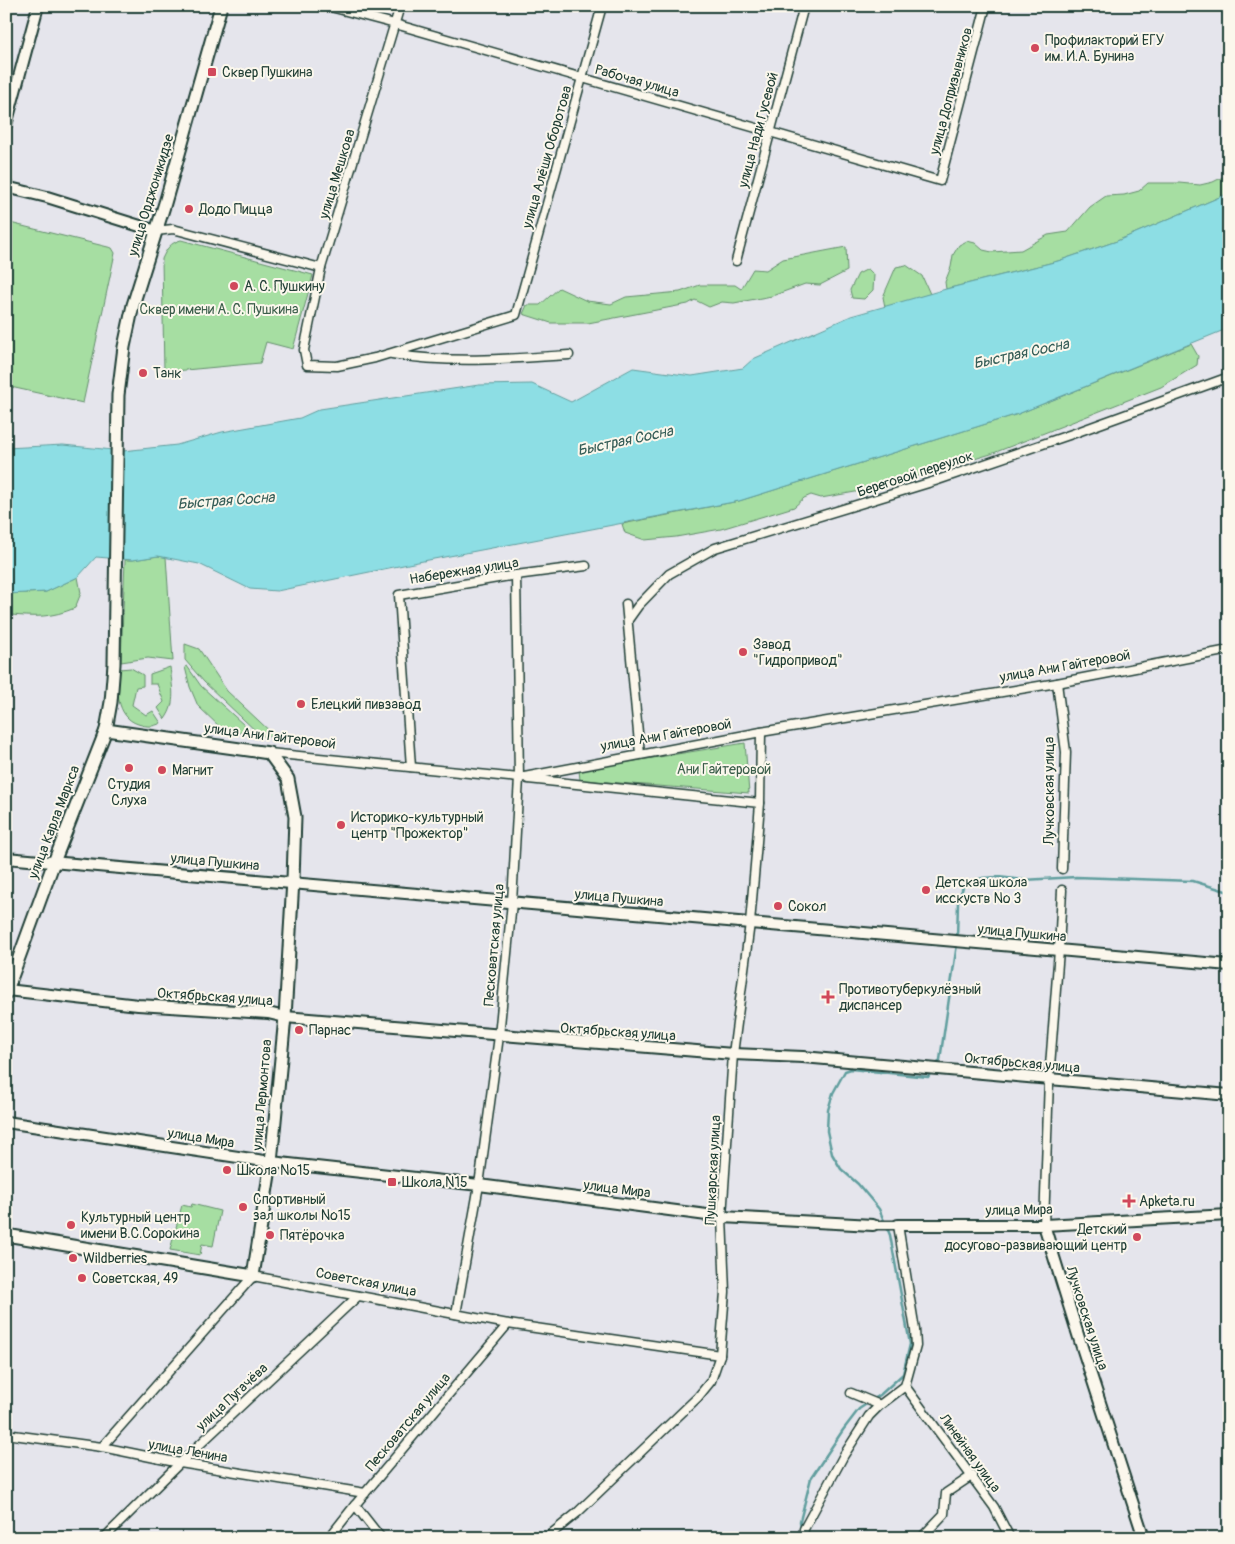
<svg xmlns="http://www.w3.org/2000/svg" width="1235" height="1544" viewBox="0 0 1235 1544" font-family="Pangolin,sans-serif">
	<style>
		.green { fill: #a6dea2; stroke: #628e6b }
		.water { fill: #8ddee4; stroke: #619e9e }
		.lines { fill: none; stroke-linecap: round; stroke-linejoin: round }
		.stream { stroke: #619e9e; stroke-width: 2.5 }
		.minor-casing { stroke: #1f3d34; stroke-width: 11 }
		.tertiary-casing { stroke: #1f3d34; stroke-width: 14 }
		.secondary-casing { stroke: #1f3d34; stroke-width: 15 }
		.minor { stroke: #fbf7ec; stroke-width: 8 }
		.tertiary { stroke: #fbf7ec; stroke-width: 10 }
		.secondary { stroke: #fbf7ec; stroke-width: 11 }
		.poi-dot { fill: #d1495b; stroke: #fbf7ec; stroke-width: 2 }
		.labels { text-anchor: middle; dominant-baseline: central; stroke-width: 4; stroke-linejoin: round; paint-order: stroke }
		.poi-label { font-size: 14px; fill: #1f3d34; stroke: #fbf7ec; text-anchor: start }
		.street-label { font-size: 14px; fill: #1f3d34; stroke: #fbf7ec }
		.park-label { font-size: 14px; fill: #3a5d4a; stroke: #fbf7ec }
		.water-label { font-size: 15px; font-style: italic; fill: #355d57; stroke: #fbf7ec }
	</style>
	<rect width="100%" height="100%" fill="#e5e5ec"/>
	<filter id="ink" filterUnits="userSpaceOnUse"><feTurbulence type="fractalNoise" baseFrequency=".02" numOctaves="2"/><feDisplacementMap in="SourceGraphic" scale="10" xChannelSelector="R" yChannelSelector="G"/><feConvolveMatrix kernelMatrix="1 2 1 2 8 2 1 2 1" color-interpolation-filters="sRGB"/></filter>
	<g filter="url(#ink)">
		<g class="green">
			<polygon points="1229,174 1229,193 1117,241 1058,261 946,289 945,282 951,267 953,255 959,245 967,241 975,243 983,250 992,252 1021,250 1048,235 1068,232 1090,207 1106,196 1124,195 1139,191 1148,183 1179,183 1200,185 1213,182"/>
			<polygon points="6,222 112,248 115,253 83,403 6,386"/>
			<path d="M181 240 313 275 293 349 266 342 260 363 164 372 162 259C167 248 170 243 181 240Z"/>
			<polygon points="846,247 847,271 820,285 805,284 772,296 734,303 722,302 709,307 695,300 688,304 588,323 551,323 523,314 527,305 540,305 559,288 587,301 611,304 626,297 680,292 700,285 735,285 741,289 753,269 766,270 783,259"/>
			<polygon points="906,265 922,276 930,294 885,307 883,297 896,267"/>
			<polygon points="868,269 874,275 873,290 864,299 852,298 850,290 858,274"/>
			<polygon points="1191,344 1198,356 1197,365 1161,387 991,454 878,488 821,498 811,495 804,498 794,507 721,529 676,537 645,540 625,533 622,524 739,501 1018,414"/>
			<polygon points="158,556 166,557 173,661 148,658 121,662 125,560 133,560"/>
			<path d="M78 577 81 593 75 608C51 618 36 617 11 615L6 594 46 592Z"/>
			<polygon points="185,644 199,649 227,691 275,736 261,736 204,682 185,660"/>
			<polygon points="187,666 201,686 255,735 223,730 198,706 190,687 185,667"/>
			<path d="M170 667C172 686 177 703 165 719L158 708 164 702 157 684H150V674Z"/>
			<path d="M131 668 143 675V686L136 687 132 705 146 715 153 711 161 723C153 727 147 727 138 724 116 717 116 688 119 669Z"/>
			<polygon points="745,743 749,793 580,780 579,770"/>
			<polygon points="192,1204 220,1211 213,1246 202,1244 200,1255 170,1250 182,1205 191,1207"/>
		</g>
		<polygon class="water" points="1229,193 1229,328 1018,414 739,501 418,562 277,591 250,589 199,564 158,556 133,560 96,557 78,577 46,592 6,594 6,448 63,445 123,451 177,445 222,432 300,418 320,409 479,385 532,384 571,402 633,368 692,376 743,368 753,359 851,316 946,289 1058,261 1117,241"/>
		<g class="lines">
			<g class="stream">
				<polyline points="957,938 958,902 963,887 972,881 983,878 998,877 1024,880 1076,877 1193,881 1229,892"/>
				<polyline points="936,1066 940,1060 957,944"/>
				<polyline points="801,1529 800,1521 811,1478 843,1430 859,1409 880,1395 903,1374 910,1344 890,1235 879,1209 858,1184 841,1169 832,1154 827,1131 828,1110 833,1093 845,1071 851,1069 928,1077 931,1072"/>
			</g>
			<g class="minor-casing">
				<g id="minor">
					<polyline points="327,6 395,24 940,181 986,6"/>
					<polyline points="400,6 321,268 304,350 307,365 337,366 375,358 516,315 602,6"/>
					<polyline points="156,231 173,229 321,268"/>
					<polyline points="736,261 804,6"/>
					<path d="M392 354C450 364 511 359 569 355"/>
					<polyline points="626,604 640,754"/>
					<polyline points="628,620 638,606 669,574 715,548 935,481 1072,434 1229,377"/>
					<polyline points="1057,683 1066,752 1062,869"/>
					<polyline points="269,753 519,778 761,732 1057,683 1229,650"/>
					<polyline points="411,767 399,595 516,575 586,566"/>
					<polyline points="528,779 760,803"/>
					<polyline points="1044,1225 1049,1079 1059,950 1062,890"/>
					<polyline points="456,1314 479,1185 499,1036 512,902 519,778 516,575"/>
					<polyline points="905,1386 994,1507 1010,1538"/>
					<polyline points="851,1393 880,1405"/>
					<polyline points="6,1434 102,1447 180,1463 365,1493"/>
					<polyline points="102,1447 253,1276 508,1324 720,1355"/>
					<polyline points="355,1505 381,1538"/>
					<polyline points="104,1538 180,1463 358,1296"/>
					<polyline points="329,1538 355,1505 508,1324"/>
					<polyline points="546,1538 577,1513 698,1397 711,1381 720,1355 725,1292 722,1217 733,1054 750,923 757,842 760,803 761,732"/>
					<polyline points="803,1538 804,1529 844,1455 869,1416 880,1405 905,1386 916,1346 915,1330 898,1225 873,1225"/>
					<polyline points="921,1538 944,1514 946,1493 973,1475"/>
				</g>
			</g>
			<g class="tertiary-casing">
				<g id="tertiary">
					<polyline points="6,125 38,6"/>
					<polyline points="6,187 47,197 156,231"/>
					<polyline points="6,858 1229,965"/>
					<polyline points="7,990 138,1005 268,1013 285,1017 733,1054 803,1057 1229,1095"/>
					<polyline points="6,1122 271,1162 479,1185 722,1217 873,1225"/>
					<polyline points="898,1225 1044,1225 1229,1215"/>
					<polyline points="1044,1225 1079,1338 1144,1538"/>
				</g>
			</g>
			<g class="secondary-casing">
				<g id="secondary">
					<polyline points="6,993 54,862 106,730 111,702 114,664 118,395 124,347 133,305 165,203 221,6"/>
					<polyline points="6,1235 253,1276 271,1162 285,1017 293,880 295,817 288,779 269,753 106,730"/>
				</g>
			</g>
			<use href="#minor" class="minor"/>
			<use href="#tertiary" class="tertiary"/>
			<use href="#secondary" class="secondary"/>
		</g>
	</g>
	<g class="poi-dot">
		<circle cx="1035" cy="48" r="5"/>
		<rect x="207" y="67" width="10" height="10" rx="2.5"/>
		<circle cx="189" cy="209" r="5"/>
		<circle cx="234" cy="286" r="5"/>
		<circle cx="143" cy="373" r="5"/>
		<circle cx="743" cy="652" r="5"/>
		<circle cx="301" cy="704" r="5"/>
		<circle cx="129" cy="768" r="5"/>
		<circle cx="162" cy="770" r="5"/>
		<circle cx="341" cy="825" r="5"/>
		<circle cx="926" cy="890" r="5"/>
		<circle cx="778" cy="906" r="5"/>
		<path d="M825.5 989.5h5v5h5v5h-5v5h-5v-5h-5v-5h5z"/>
		<circle cx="299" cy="1030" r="5"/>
		<circle cx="227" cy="1170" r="5"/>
		<rect x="387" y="1177" width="10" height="10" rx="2.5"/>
		<path d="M1126.5 1193.5h5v5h5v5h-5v5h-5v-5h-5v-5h5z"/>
		<circle cx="243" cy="1207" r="5"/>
		<circle cx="71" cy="1225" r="5"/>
		<circle cx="270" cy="1235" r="5"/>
		<circle cx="1137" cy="1237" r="5"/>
		<circle cx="73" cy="1258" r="5"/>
		<circle cx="82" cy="1278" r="5"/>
	</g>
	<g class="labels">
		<g class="poi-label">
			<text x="1045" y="40">Профилакторий ЕГУ<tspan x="1045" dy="16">им. И.А. Бунина</tspan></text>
			<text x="222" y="72">Сквер Пушкина</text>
			<text x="199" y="209">Додо Пицца</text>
			<text x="244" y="286">А. С. Пушкину</text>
			<text x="153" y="373">Танк</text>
			<text x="753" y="644">Завод<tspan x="753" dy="16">"Гидропривод"</tspan></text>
			<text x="311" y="704">Елецкий пивзавод</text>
			<text x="172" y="770">Магнит</text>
			<text x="129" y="784" text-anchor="middle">Студия<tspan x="129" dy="16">Слуха</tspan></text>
			<text x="351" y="817">Историко-культурный<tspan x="351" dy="16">центр "Прожектор"</tspan></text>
			<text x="936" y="882">Детская школа<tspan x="936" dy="16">исскуств № 3</tspan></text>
			<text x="788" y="906">Сокол</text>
			<text x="839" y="989">Противотуберкулёзный<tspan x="839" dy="16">диспансер</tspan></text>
			<text x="309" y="1030">Парнас</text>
			<text x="237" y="1170">Школа №15</text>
			<text x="402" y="1182">Школа N15</text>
			<text x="253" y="1199">Спортивный<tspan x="253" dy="16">зал школы №15</tspan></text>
			<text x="1139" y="1201">Apketa.ru</text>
			<text x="81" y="1217">Культурный центр<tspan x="81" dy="16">имени В.С.Сорокина</tspan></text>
			<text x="1127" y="1229" text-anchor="end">Детский<tspan x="1127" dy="16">досугово-развивающий центр</tspan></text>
			<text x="280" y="1235">Пятёрочка</text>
			<text x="83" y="1258">Wildberries</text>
			<text x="92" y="1278">Советская, 49</text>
		</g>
		<g class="street-label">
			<text transform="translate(637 81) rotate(16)">Рабочая улица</text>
			<text transform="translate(951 91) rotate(-75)">улица Допризывников</text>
			<text transform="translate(758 130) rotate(-75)">улица Нади Гусевой</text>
			<text transform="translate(547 157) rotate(-74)">улица Алёши Оборотова</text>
			<text transform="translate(337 174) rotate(-73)">улица Мешкова</text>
			<text transform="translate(151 195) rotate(-73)">улица Орджоникидзе</text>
			<text transform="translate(915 474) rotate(-18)">Береговой переулок</text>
			<text transform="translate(464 571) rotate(-9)">Набережная улица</text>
			<text transform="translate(1065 666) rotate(-10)">улица Ани Гайтеровой</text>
			<text transform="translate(666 735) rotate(-10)">улица Ани Гайтеровой</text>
			<text transform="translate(270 736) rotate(7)">улица Ани Гайтеровой</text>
			<text transform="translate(1049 791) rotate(-90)">Лучковская улица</text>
			<text transform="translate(54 822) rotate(-69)">улица Карла Маркса</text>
			<text transform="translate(215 862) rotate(5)">улица Пушкина</text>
			<text transform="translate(619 898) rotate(5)">улица Пушкина</text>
			<text transform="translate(1022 933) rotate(5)">улица Пушкина</text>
			<text transform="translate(494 945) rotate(-85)">Песковатская улица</text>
			<text transform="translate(215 997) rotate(4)">Октябрьская улица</text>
			<text transform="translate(618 1032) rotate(4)">Октябрьская улица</text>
			<text transform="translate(1022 1063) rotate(5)">Октябрьская улица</text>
			<text transform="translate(262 1095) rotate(-85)">улица Лермонтова</text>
			<text transform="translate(201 1138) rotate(9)">улица Мира</text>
			<text transform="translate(713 1170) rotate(-87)">Пушкарская улица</text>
			<text transform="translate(617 1189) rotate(7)">улица Мира</text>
			<text transform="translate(1019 1210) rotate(-1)">улица Мира</text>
			<text transform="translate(366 1282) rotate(11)">Советская улица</text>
			<text transform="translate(1087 1318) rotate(72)">Лучковская улица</text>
			<text transform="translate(232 1397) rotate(-43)">улица Пугачёва</text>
			<text transform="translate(408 1422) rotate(-50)">Песковатская улица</text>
			<text transform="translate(188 1451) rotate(10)">улица Ленина</text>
			<text transform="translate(970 1453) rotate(54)">Линейная улица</text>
		</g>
		<g class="park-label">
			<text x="219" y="309">Сквер имени А. С. Пушкина</text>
			<text x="724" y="769">Ани Гайтеровой</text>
		</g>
		<g class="water-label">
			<text transform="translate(1021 354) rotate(-12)">Быстрая Сосна</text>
			<text transform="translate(625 441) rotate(-12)">Быстрая Сосна</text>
			<text transform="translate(226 501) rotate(-4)">Быстрая Сосна</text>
		</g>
	</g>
	<rect width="1235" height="1544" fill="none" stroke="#fbf7ec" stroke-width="25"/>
	<rect x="12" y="12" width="1210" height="1519" fill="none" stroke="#1f3d34" stroke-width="2" filter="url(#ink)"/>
</svg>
